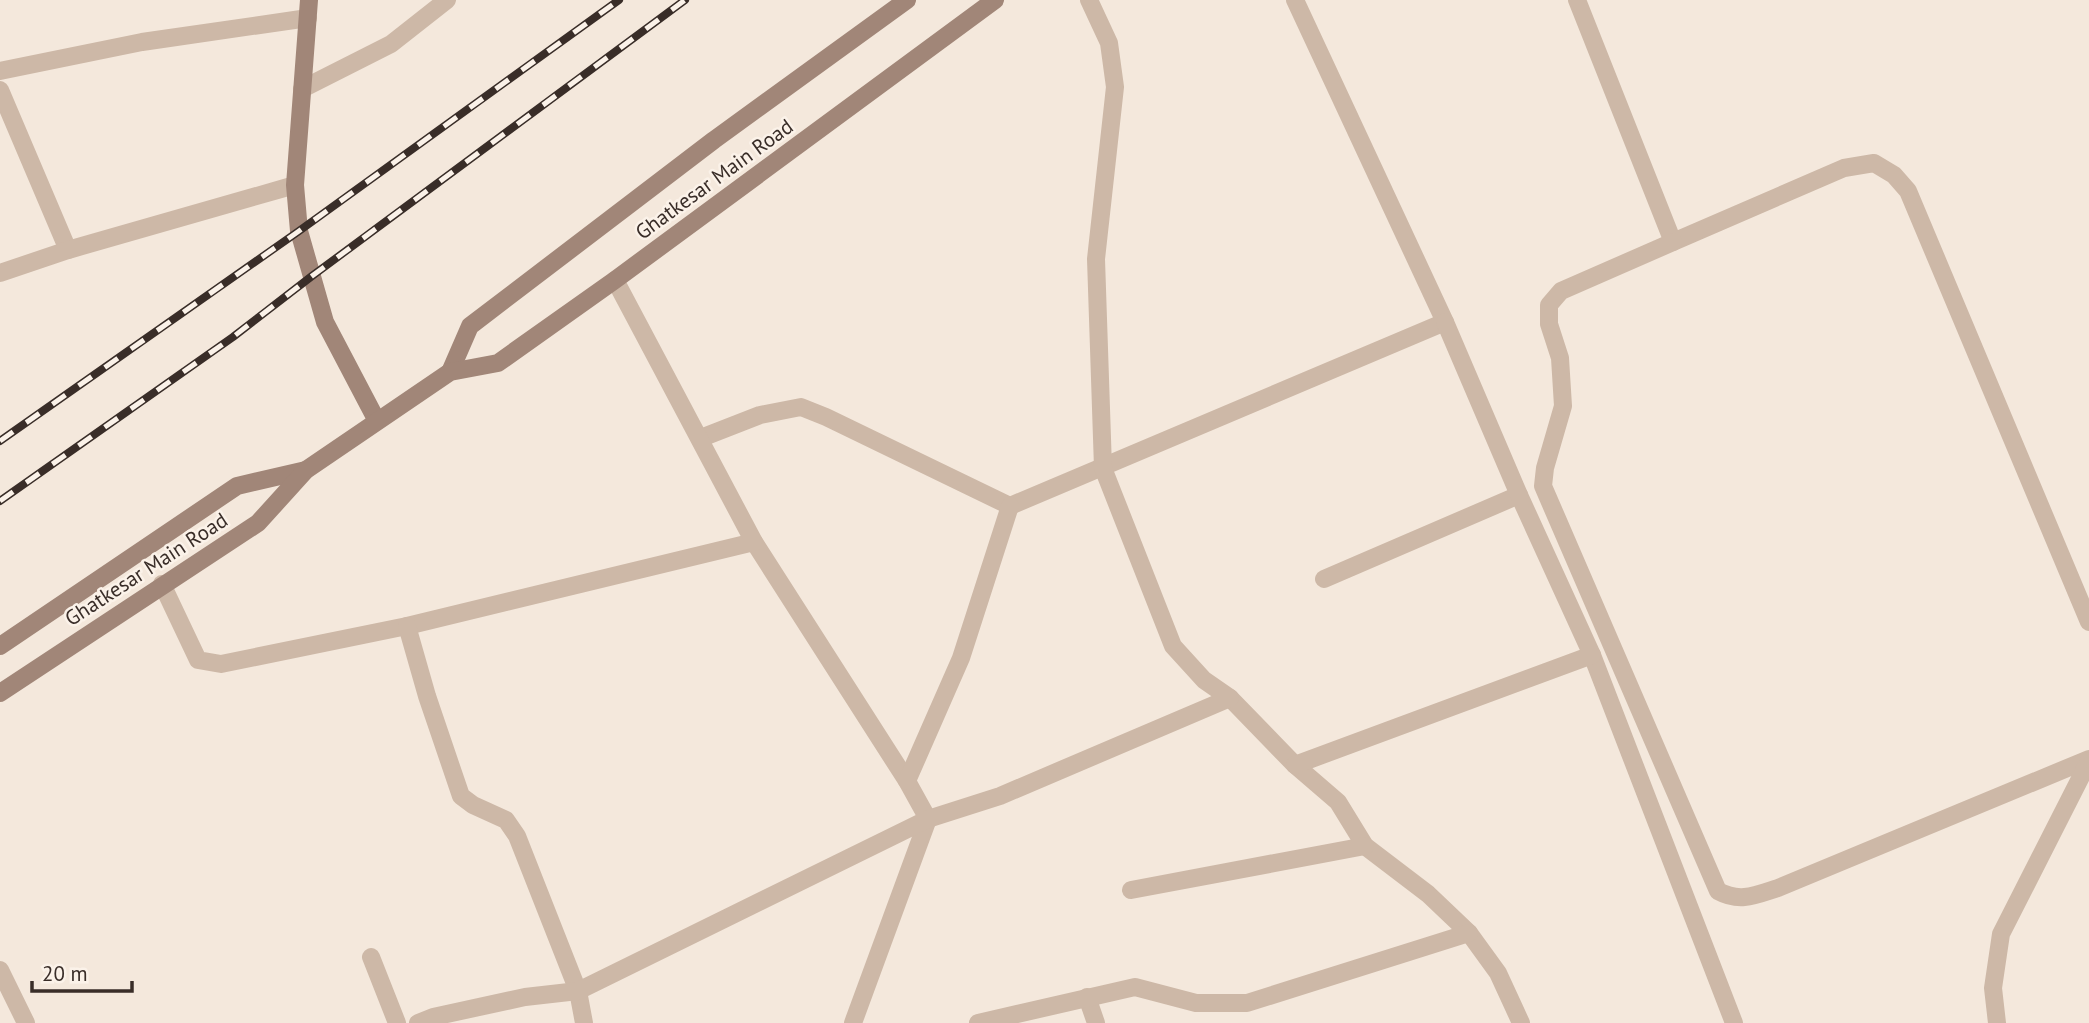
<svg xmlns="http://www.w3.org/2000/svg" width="2089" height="1023" viewBox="0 0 2089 1023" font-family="'PT Sans',sans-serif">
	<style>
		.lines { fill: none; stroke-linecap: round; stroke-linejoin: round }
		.lane { stroke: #cdb8a7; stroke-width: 18 }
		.street { stroke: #cdb8a7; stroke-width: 18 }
		.secondary { stroke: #a18678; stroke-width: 18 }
		.rail-casing { stroke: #392d28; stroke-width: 8 }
		.rail { stroke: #fbf2e9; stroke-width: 5; stroke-dasharray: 16; stroke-linecap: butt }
		.labels { text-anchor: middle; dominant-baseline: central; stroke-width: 5; stroke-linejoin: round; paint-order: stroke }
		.street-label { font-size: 21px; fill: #392d28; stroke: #fbf2e9 }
	</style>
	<rect width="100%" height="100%" fill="#f4e8dc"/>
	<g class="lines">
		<g class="lane">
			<polyline points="1577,0 1673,242 1844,168 1874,163 1894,175 1908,191 2089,622"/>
			<polyline points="302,89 391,44 447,0"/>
			<path d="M1673 242 1561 291 1549 305V324L1560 358 1563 406 1545 468 1543 486 1718 891C1740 903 1756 895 1778 888L2089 759"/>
			<polyline points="1997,1023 1993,988 2001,934 2089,761"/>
		</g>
		<g class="street">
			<polyline points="0,71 142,42 308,18"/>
			<polyline points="0,90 68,250"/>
			<polyline points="0,273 68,250 295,185"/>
			<polyline points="701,438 760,415 801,407 826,417 1010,506 1445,322 1295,0"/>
			<polyline points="754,542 907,781 928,819 853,1023"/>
			<polyline points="1324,579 1519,495"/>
			<polyline points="162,584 198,660 221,664 407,626 754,542 615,280"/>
			<polyline points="407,626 427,696 461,796 473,805 506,820 517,836 578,991 584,1023"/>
			<polyline points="1592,655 1734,1023"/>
			<polyline points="1230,698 1295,765 1338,802 1365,846 1428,894 1469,933 1498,973 1521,1023"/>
			<polyline points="1295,765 1592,655 1519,495 1445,322"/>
			<polyline points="907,781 961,658 1010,506"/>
			<polyline points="1131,890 1365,846"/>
			<polyline points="371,957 397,1023"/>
			<polyline points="0,970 26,1023"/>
			<polyline points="1087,997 1096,1023"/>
			<polyline points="418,1023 433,1017 525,997 578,991 928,819 1000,796 1230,698 1204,680 1173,646 1103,468 1096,259 1115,87 1109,43 1089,0"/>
			<polyline points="978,1023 1135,987 1196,1003 1247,1003 1469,933"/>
		</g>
		<g class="secondary">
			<polyline points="309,0 295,185 299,231 325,322 377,421"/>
			<polyline points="450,372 470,326 714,140 907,0"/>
			<polyline points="0,646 237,486 306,470"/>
			<polyline points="0,693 258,523 306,470 450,372 498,363 615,280 995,0"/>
		</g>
		<g class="rail-casing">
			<g id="rail">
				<polyline points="0,441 299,231 619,0"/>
				<polyline points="0,501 233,337 312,276 685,0"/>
			</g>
		</g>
		<use href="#rail" class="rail"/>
	</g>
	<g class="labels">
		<g class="street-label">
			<text transform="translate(714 179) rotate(-36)">Ghatkesar Main Road</text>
			<text transform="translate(146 569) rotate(-33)">Ghatkesar Main Road</text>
		</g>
	</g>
	<path d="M32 981v10h100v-10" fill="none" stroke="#392d28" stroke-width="3.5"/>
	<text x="42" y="981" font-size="21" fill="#392d28" stroke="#fbf2e9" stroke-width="5" paint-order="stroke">20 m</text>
</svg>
